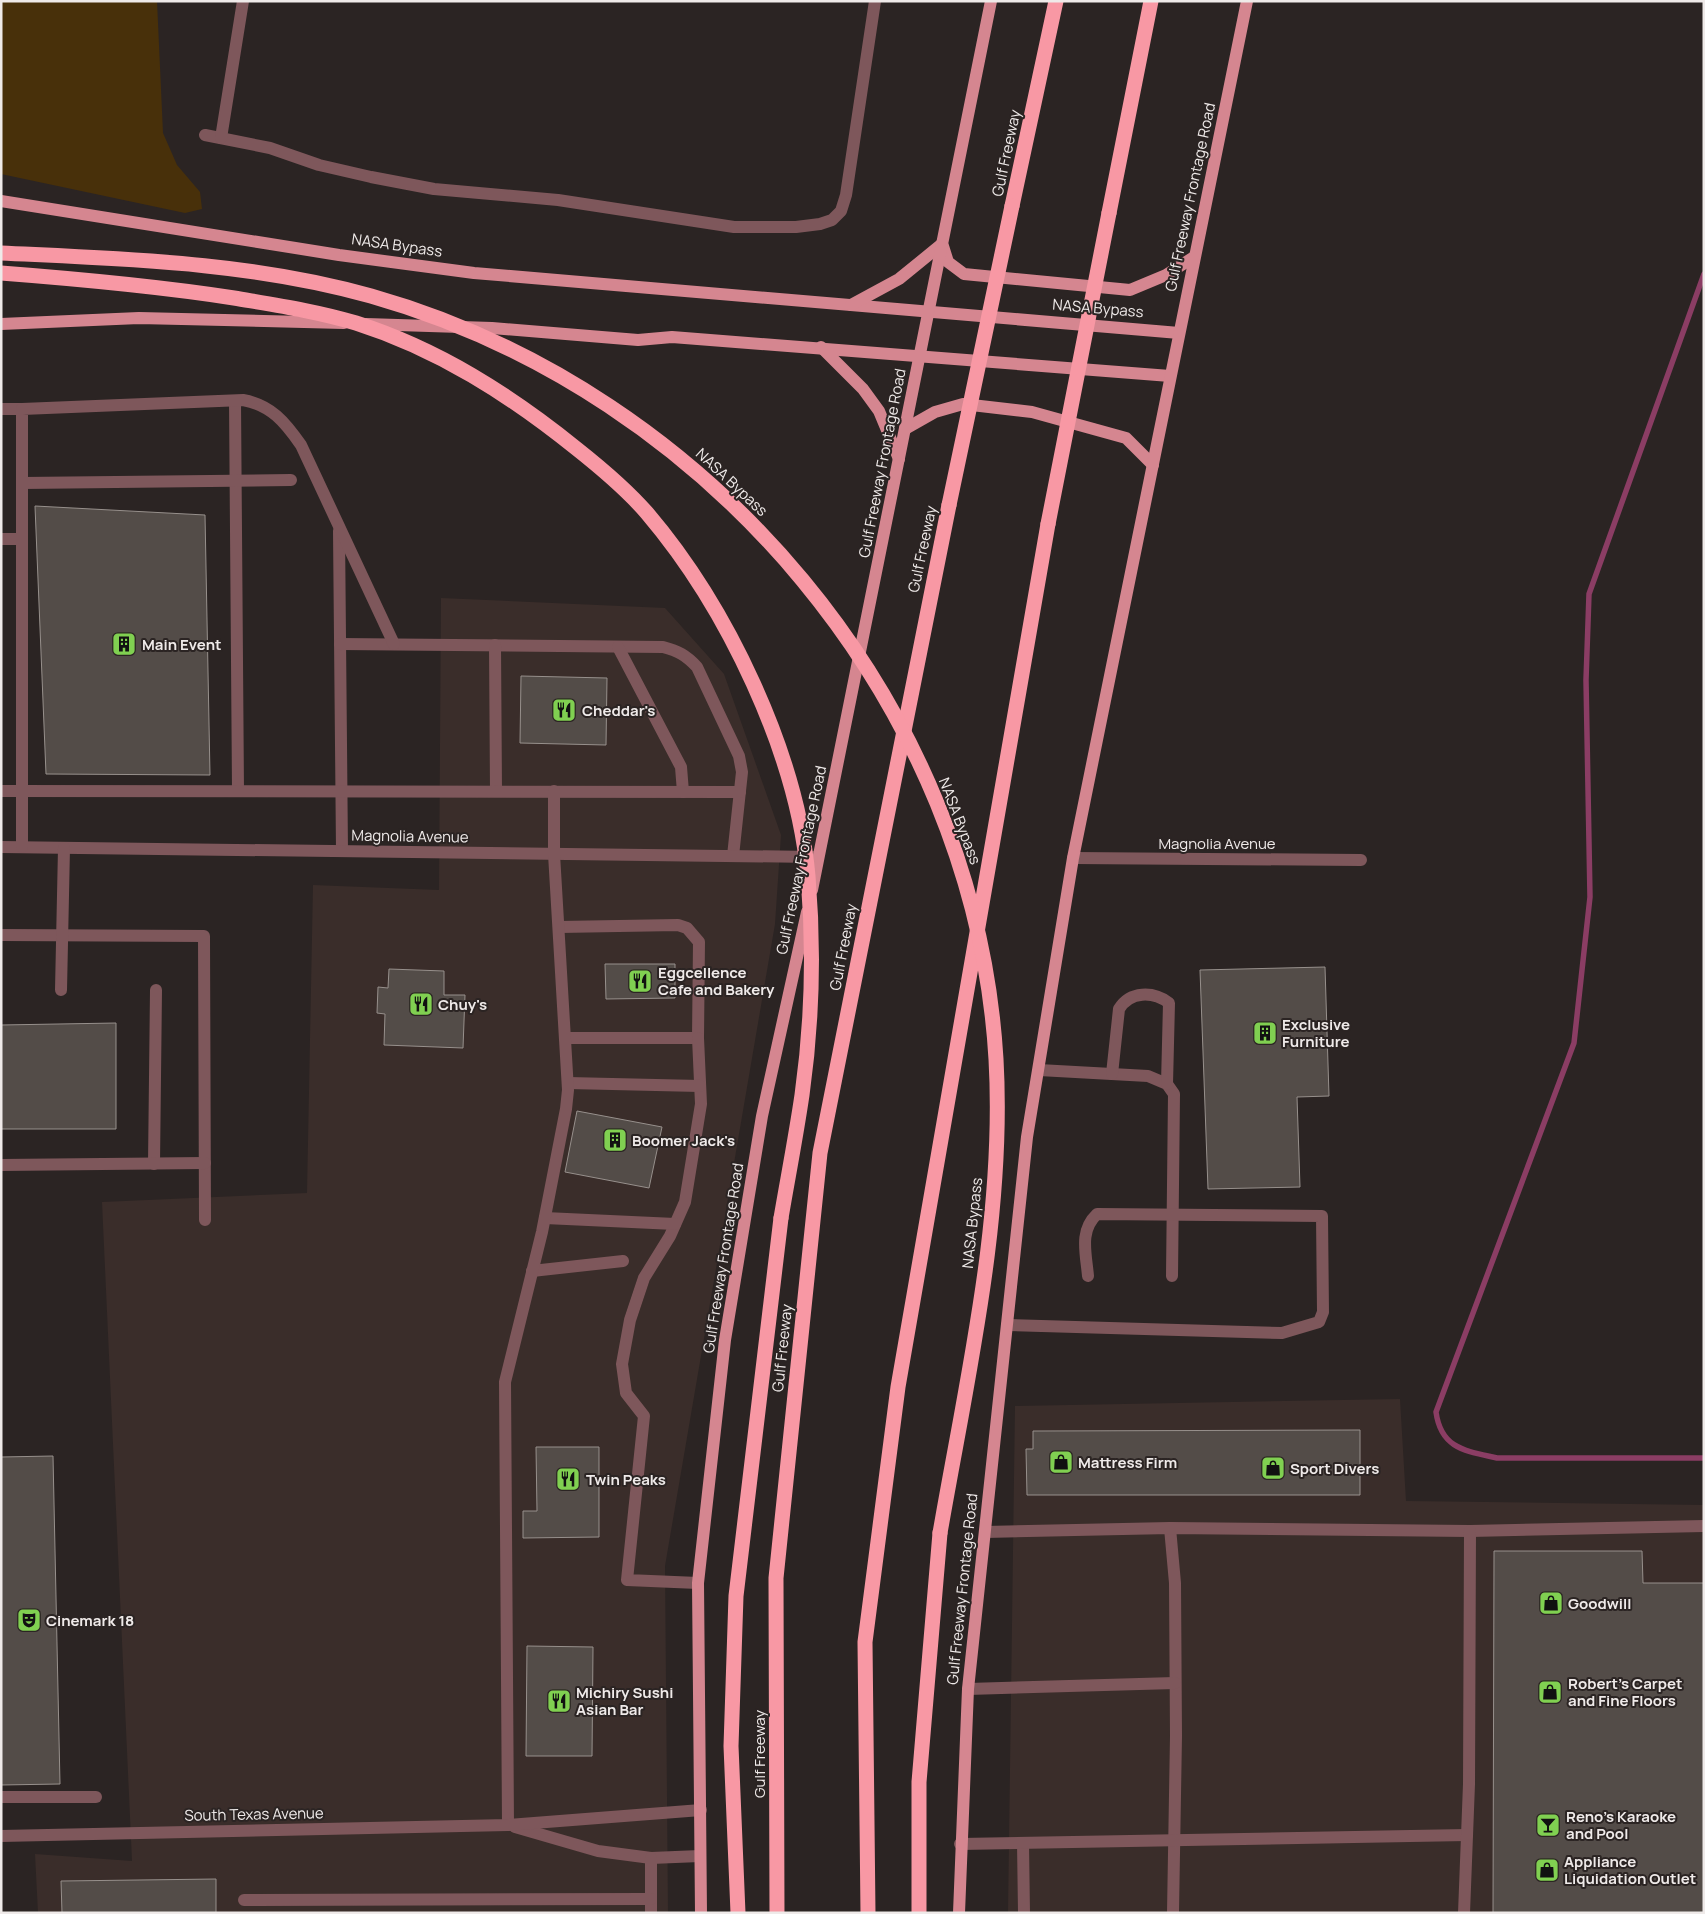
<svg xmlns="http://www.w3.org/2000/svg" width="1705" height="1914" viewBox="0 0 1705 1914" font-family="Manrope,sans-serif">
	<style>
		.built { fill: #3a2d2a }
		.green { fill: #48300a }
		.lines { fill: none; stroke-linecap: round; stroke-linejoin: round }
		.stream { stroke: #8b3d64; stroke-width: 5.5 }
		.building { fill: #534c48; stroke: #97908c }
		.minor { stroke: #7e575b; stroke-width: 12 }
		.major { stroke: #d58690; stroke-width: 12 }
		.highway { stroke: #f898a4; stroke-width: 15 }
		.highway-bridge { stroke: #f898a4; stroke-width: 15 }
		.labels { text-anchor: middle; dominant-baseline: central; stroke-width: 4; stroke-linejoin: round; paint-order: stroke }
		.street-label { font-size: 15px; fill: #efeae9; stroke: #2b2423 }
		.poi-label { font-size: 15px; font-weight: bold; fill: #efeae9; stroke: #2b2423; text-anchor: start }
	</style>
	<rect width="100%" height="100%" fill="#2b2423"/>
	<g class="built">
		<polygon points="441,598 665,608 724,674 781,835 775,924 665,1566 668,1913 38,1913 35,1854 132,1861 102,1202 307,1193 313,885 439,890"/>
		<polygon points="1400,1399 1406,1501 1704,1505 1704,1913 1008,1913 1015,1406"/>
	</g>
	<polygon class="green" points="1,1 157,1 163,133 177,165 200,192 202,209 185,213 1,174"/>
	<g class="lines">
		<path class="stream" d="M1704 274 1589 594 1586 680 1590 897 1574 1043 1436 1412C1441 1449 1466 1451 1497 1458H1704"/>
	</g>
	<g class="building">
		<polygon points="35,506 205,515 210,775 46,774"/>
		<polygon points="521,676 607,678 606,745 520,743"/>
		<polygon points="605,964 675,964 675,998 606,999"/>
		<polygon points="1325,967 1329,1096 1297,1097 1300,1187 1208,1189 1200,970"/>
		<polygon points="389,969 444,971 444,995 465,995 463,1048 384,1045 385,1014 377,1013 378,987 388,988"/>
		<polygon points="116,1023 116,1129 1,1129 1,1025"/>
		<polygon points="577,1111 662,1127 649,1188 565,1172"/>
		<polygon points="1360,1430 1360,1495 1027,1495 1026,1449 1033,1449 1033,1431"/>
		<polygon points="536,1447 599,1447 599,1537 523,1538 523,1511 537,1511"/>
		<polygon points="53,1456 60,1784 1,1785 1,1457"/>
		<polygon points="1494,1551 1642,1551 1643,1583 1704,1583 1704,1913 1493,1913"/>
		<polygon points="527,1646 593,1647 592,1756 526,1756"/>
		<polygon points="216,1879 216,1913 62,1913 61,1881"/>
	</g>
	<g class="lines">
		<g class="minor">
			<polyline points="205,135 270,148 319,165 371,177 434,189 558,200 734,227 796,227 820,224 832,220 841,211 846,195 875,1"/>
			<polyline points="221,138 243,1"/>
			<polyline points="235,401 238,791"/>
			<polyline points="1,409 22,409"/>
			<polyline points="22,483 291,480"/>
			<polyline points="339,531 342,851"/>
			<polyline points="1,539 22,539"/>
			<path d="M340 644 663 647C678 651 686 655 697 667L739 756 742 772 733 856"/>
			<polyline points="495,645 496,791"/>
			<polyline points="618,647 681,767 683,792"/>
			<polyline points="1,791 740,792"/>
			<polyline points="1,847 814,857"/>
			<path d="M22 847V409L243 400C271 405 285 422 301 445L394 644"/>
			<polyline points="1073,858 1361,860"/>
			<polyline points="559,927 678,925 687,928 699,942 698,1038 565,1038"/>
			<polyline points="1,935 204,936 205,1220"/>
			<polyline points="61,990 64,848"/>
			<polyline points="698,1038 701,1104 685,1202 670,1236 644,1278 630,1320 622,1364 626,1393 644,1416 627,1580 698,1583"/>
			<polyline points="1039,1070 1148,1076 1167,1084 1174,1094 1172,1276"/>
			<path d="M1112 1074 1119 1009C1130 991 1153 991 1169 1003L1167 1084"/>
			<polyline points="568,1083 700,1086"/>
			<polyline points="154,1164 156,990"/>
			<polyline points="1,1165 205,1163"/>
			<polyline points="545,1218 675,1224"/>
			<polyline points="532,1271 623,1261"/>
			<path d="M1007 1325 1282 1333 1319 1322 1323 1312 1322 1216 1097 1214C1079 1231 1086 1253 1088 1276"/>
			<polyline points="1170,1528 1175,1583 1176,1736 1173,1913"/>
			<polyline points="985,1532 1170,1528 1470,1531 1704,1526"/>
			<polyline points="968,1689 1175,1683"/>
			<polyline points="1,1797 96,1797"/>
			<polyline points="508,1825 505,1382 542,1232 566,1109 568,1090 554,854 554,791"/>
			<polyline points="515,1827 598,1851 651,1858 700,1856"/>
			<polyline points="1,1836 508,1825 701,1810"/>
			<polyline points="1023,1843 1024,1913"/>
			<polyline points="960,1844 1467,1835"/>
			<polyline points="651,1858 651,1913"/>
			<polyline points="244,1900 651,1899"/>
			<polyline points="1464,1913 1469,1784 1470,1531"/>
		</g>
		<g class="major">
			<polyline points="1,201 339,255 474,273 1179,333"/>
			<polyline points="943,246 948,262 964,274 1130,290 1166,275 1194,257"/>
			<polyline points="851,305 899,279 942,244"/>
			<polyline points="1,324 139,318 344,323"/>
			<polyline points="366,324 492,328 638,340 672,337 1170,376"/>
			<polyline points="821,347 863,389 879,411 899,459"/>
			<polyline points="905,429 935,412 963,404 1032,412 1126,438 1153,465"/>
			<polyline points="812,890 991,1"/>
			<polyline points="701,1913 698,1583 725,1340 762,1116 807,912"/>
			<polyline points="959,1913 968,1689 1027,1137 1073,858 1247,1"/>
		</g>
		<g class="highway">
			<polyline points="1012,206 1056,1"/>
			<polyline points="1109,213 1151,1"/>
			<polyline points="738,1913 731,1746 736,1596 781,1218"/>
			<polyline points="777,1913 776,1578 820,1153 949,505"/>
			<polyline points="868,1913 865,1642 898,1387 1048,524"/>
			<polyline points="919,1913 919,1782 940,1533"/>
		</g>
		<g class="highway-bridge">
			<path d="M1 253C124 259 251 262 371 296 710 392 975 704 996 1059 1005 1218 967 1377 940 1533"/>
			<path d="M1 273C79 279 157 286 234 298 275 305 316 311 356 323 438 349 510 395 577 449 601 468 627 490 647 513 727 607 797 753 808 876 814 948 812 1024 802 1095 796 1136 788 1177 781 1218"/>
			<polyline points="949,505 1012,206"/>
			<polyline points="1048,524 1109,213"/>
		</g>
	</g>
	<defs>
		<g id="building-square" transform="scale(1.25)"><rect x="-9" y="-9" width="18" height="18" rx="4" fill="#80d051" stroke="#2b2423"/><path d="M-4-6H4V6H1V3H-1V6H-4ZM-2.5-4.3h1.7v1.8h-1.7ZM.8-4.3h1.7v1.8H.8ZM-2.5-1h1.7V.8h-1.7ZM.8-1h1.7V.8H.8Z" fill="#111"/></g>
		<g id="restaurant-square" transform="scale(1.25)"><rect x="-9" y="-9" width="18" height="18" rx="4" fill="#80d051" stroke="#2b2423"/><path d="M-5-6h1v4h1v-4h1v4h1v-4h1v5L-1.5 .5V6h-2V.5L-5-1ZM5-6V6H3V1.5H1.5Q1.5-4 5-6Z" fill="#111"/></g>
		<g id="shop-square" transform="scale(1.25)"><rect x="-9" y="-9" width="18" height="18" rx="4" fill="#80d051" stroke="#2b2423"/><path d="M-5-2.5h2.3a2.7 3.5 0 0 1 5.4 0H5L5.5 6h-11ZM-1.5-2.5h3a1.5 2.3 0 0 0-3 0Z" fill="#111"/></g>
		<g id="theatre-square" transform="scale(1.25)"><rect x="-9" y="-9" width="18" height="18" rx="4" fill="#80d051" stroke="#2b2423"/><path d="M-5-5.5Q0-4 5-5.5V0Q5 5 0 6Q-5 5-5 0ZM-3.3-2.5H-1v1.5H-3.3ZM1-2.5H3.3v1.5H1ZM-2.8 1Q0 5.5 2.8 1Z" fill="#111"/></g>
		<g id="bar-square" transform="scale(1.25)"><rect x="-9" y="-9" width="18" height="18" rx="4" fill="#80d051" stroke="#2b2423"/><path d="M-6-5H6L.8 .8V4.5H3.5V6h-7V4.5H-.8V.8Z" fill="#111"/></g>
	</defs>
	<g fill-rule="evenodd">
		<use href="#building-square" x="124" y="644"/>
		<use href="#restaurant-square" x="564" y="710"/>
		<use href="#restaurant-square" x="640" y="981"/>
		<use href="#restaurant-square" x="421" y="1004"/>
		<use href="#building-square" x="1265" y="1033"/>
		<use href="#building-square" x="615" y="1140"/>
		<use href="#shop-square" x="1061" y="1462"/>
		<use href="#shop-square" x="1273" y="1468"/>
		<use href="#restaurant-square" x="568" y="1479"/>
		<use href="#shop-square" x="1551" y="1603"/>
		<use href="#theatre-square" x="29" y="1620"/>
		<use href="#shop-square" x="1550" y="1692"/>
		<use href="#restaurant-square" x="559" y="1701"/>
		<use href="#bar-square" x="1548" y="1825"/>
		<use href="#shop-square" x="1547" y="1870"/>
	</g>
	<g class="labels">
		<g class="street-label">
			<text transform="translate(1006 153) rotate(-78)">Gulf Freeway</text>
			<text transform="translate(1190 197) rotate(-78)">Gulf Freeway Frontage Road</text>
			<text transform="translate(397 245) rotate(8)">NASA Bypass</text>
			<text transform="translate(1098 308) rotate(5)">NASA Bypass</text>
			<text transform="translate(882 463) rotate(-79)">Gulf Freeway Frontage Road</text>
			<text transform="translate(732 482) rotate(43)">NASA Bypass</text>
			<text transform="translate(922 549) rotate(-78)">Gulf Freeway</text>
			<text transform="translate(960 821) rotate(69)">NASA Bypass</text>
			<text transform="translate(410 836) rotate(1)">Magnolia Avenue</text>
			<text x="1217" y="843">Magnolia Avenue</text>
			<text transform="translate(801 860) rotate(-78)">Gulf Freeway Frontage Road</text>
			<text transform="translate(843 947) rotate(-79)">Gulf Freeway</text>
			<text transform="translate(972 1223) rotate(-84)">NASA Bypass</text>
			<text transform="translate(723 1258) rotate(-81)">Gulf Freeway Frontage Road</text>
			<text transform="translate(782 1348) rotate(-84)">Gulf Freeway</text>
			<text transform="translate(962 1589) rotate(-84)">Gulf Freeway Frontage Road</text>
			<text transform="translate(759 1754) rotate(-90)">Gulf Freeway</text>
			<text transform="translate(254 1814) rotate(-1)">South Texas Avenue</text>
		</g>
		<g class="poi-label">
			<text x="142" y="644">Main Event</text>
			<text x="582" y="710">Cheddar's</text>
			<text x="658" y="972">Eggcellence<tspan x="658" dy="17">Cafe and Bakery</tspan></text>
			<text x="438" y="1004">Chuy's</text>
			<text x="1282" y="1024">Exclusive<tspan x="1282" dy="17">Furniture</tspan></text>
			<text x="632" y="1140">Boomer Jack's</text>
			<text x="1078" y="1462">Mattress Firm</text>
			<text x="1290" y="1468">Sport Divers</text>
			<text x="586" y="1479">Twin Peaks</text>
			<text x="1568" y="1603">Goodwill</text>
			<text x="46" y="1620">Cinemark 18</text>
			<text x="1568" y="1683">Robert's Carpet<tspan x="1568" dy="17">and Fine Floors</tspan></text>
			<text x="576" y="1692">Michiry Sushi<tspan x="576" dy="17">Asian Bar</tspan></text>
			<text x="1566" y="1816">Reno's Karaoke<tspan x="1566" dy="17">and Pool</tspan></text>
			<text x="1564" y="1861">Appliance<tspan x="1564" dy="17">Liquidation Outlet</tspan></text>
		</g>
	</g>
	<rect width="1705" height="1914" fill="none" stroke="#efeae9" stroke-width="5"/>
</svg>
